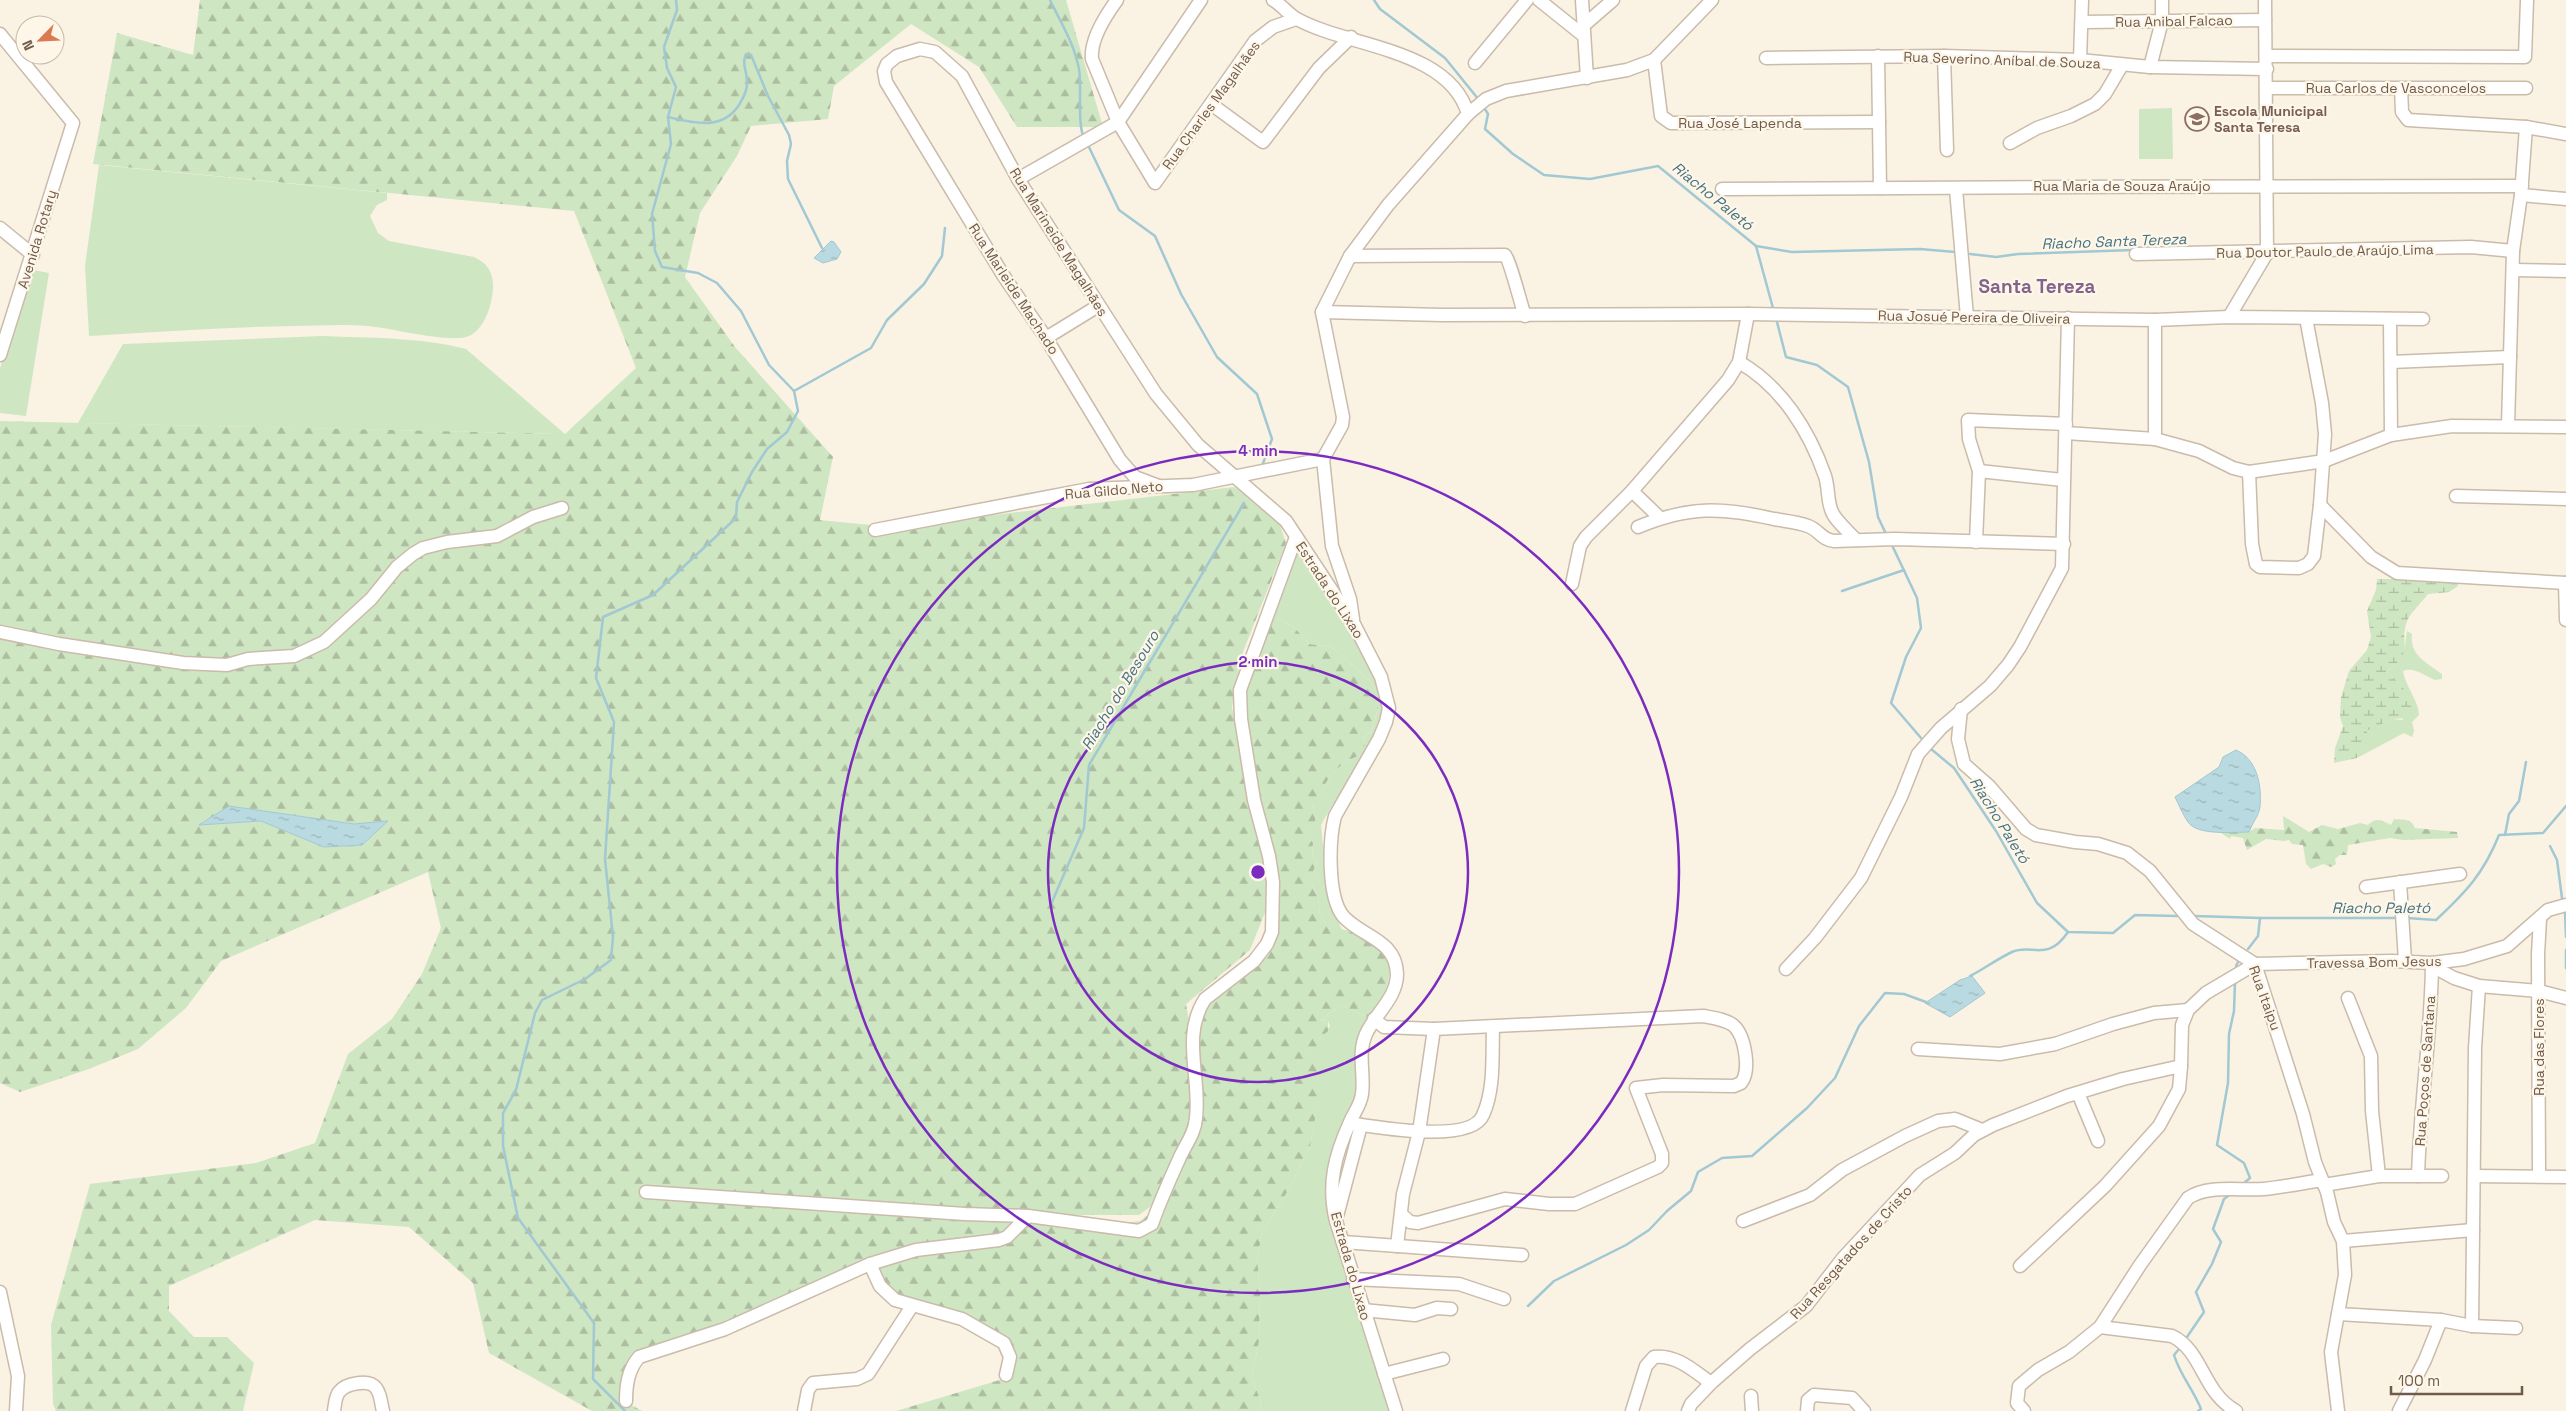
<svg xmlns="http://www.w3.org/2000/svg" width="2566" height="1411" viewBox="0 0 2566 1411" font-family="'Space Grotesk',sans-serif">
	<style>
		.grass { fill: #cfe6c3 }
		.forest { fill: url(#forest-firs); fill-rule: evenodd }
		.wetland { fill: url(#wetland-marsh) }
		.water { fill: url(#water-ripples); stroke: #a1c8d3 }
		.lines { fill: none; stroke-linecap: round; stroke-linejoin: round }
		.stream { stroke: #a1c8d3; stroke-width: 2.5 }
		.minor-casing { stroke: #cabbab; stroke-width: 15 }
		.minor { stroke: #fff; stroke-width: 12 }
		.ring { fill: none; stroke: #7b2cbf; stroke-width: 2.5 }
		.labels { text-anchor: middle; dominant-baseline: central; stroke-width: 4.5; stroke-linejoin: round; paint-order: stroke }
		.street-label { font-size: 14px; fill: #705b4b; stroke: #fef7e9 }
		.education-label { font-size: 14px; font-weight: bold; fill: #785e54; stroke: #fef7e9; text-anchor: start }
		.water-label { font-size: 15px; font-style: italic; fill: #477482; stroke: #fef7e9 }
		.district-label { font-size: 19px; font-weight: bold; fill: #81638c; stroke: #fef7e9 }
		.centre { fill: #7b2cbf; stroke: #fef7e9; stroke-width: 2.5 }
		.ring-label { font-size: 15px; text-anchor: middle; font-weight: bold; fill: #7b2cbf; stroke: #fef7e9; stroke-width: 4.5; stroke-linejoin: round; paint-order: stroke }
	</style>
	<defs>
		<pattern id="forest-firs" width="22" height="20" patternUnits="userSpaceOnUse" patternTransform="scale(1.25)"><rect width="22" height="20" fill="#cfe6c3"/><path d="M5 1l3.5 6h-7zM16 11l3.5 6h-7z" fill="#acbda0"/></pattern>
		<pattern id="wetland-marsh" width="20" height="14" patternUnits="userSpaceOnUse" patternTransform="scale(1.25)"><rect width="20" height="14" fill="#cfe6c3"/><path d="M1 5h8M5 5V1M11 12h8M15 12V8" fill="none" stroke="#acbda0"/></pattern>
		<pattern id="water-ripples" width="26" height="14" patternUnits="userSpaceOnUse" patternTransform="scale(1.25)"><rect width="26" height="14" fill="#badae2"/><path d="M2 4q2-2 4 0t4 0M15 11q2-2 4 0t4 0" fill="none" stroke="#9cb4b9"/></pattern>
	</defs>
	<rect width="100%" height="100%" fill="#faf3e3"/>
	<g class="grass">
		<polygon points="2172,108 2173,159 2139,159 2139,109"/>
		<path d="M99 165 387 193V200L377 205 370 216 378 233 389 241 474 257C487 263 493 272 493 286 493 302 485 329 469 336 451 344 392 328 368 326 343 324 318 326 293 326 225 327 157 332 89 336L85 266Z"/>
		<polygon points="34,270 49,273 26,416 0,413 0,368"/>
		<path d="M322 336C370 338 420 337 466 349L565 434 78 423 123 344Z"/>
		<path d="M1299 548 1336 601 1368 659 1383 701 1382 719 1377 737 1353 778 1331 807 1321 825 1328 898 1342 930 1327 926 1320 915 1318 896 1311 882V876L1317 862 1312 855 1313 843 1304 833C1320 819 1315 821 1313 802 1320 797 1320 794 1324 787 1332 769 1348 759 1366 753L1363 738 1372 731 1380 700 1371 682 1332 647 1309 644 1293 626 1273 618 1248 677 1290 557 1294 549Z"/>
		<path d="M2407 631 2412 634C2409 655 2427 663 2442 674V679L2435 680C2426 676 2413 666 2403 671 2405 686 2419 701 2419 715L2412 722 2414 731 2412 737 2404 733 2357 758 2367 730 2392 719 2403 720 2402 685 2386 672C2405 659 2404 653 2407 631Z"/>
		<polygon points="1341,1005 1369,1018 1359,1093 1327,1189 1392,1411 1261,1411 1260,1400 1252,1377 1259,1341 1260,1296 1257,1257 1263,1231 1289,1189 1310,1146 1319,1094 1313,1059 1309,1052 1330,1026 1328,1021 1320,1020"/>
	</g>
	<g class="forest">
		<path d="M200 0H1066L1103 127H1017L979 67 911 24 834 86 828 119 751 126 737 156 700 213 685 277 735 347 833 457 820 520 890 527 1234 487 1275 510 1286 543 1241 657 1232 707 1263 844 1268 905 1250 950 1186 1004 1196 1061V1125L1150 1207 1139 1215H1030L1126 1223 1140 1221 1160 1206 1204 1115 1196 1028 1207 999 1221 985 1268 956 1279 913 1276 856 1255 781 1242 700 1248 677 1273 618 1293 626 1309 644 1332 647 1371 682 1380 700 1372 731 1363 738 1366 753C1348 759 1332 769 1324 787 1320 794 1320 797 1313 803 1315 821 1320 819 1305 833L1313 843 1312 855 1317 862 1311 876V882L1318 896 1320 915 1327 926C1337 928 1347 930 1357 933 1402 950 1394 988 1369 1018L1341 1005 1320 1020 1328 1021V1031L1319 1039 1316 1051 1309 1052 1320 1068 1322 1080 1310 1146 1289 1189 1263 1231 1257 1257 1260 1296 1259 1341 1252 1377 1260 1400 1261 1411H896L1013 1376V1357L1010 1345 998 1334 965 1316 899 1296 880 1279 875 1266 898 1259 989 1246 1010 1238 1027 1215 1018 1214 1021 1218 1007 1234 989 1240 916 1251 871 1264 799 1296 639 1358 628 1383V1403L642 1411H592L489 1353 473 1283 409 1227 315 1220 169 1286V1311L194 1337H227L254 1363 243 1411H56L53 1404 51 1325 90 1184 256 1163 315 1143 348 1054 392 1019 422 974 441 928 428 872 221 961 186 1008 138 1049 89 1069 20 1092 0 1083V421L565 434 636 368 574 211 93 164 117 33 193 55ZM229 806 354 824 387 822 362 845 324 847 261 821 200 825Z"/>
		<path d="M2283 816 2309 832 2322 825 2338 829 2360 823 2368 825C2376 817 2381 820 2391 825L2394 819C2403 820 2411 818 2415 828L2457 832 2458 838 2403 840 2390 838 2348 845 2347 855H2340L2335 859 2336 864 2331 867 2323 864 2311 869 2306 864 2303 845 2292 844 2289 840 2284 841 2266 839 2247 850 2243 838 2231 836 2230 839 2221 833 2231 830 2249 832 2255 828 2284 830Z"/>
	</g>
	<path class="wetland" d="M2377 579H2457L2458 586 2449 592 2428 594C2422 602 2413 610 2408 619 2397 644 2418 650 2386 672L2402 685 2413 709C2408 723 2401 716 2390 720 2382 723 2376 728 2368 730L2357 758 2334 763 2335 748 2343 726 2340 717 2341 697 2349 671 2367 650 2371 637 2367 611 2376 590Z"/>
	<g class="water">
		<polygon points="831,241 834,242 841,252 837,259 823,263 814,258"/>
		<path d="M2236 750C2257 759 2262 785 2260 807 2259 815 2252 824 2249 832 2234 832 2197 836 2188 822 2183 815 2179 805 2175 797L2219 767 2223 757Z"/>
		<polygon points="229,806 354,824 388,821 362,845 324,847 261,821 199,825"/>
		<polygon points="1972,976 1985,993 1950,1017 1925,1003 1960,980"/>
	</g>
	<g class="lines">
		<g class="stream">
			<path d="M1050 0C1061 23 1074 43 1079 69 1082 87 1077 124 1084 138"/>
			<polyline points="1374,0 1380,9 1445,58 1479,100"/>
			<polyline points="1483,106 1488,114 1485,129 1513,154 1544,175 1590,179 1658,166 1756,246 1773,308"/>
			<path d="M668 117C694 123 722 131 739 105 743 98 747 92 747 84 748 72 741 65 746 54L751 55 768 96 789 135 791 144 787 161 788 179 822 248"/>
			<polyline points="1088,145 1119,210 1155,236 1181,294 1217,357 1257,394 1272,439 1262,466"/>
			<polyline points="1756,246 1792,252 1920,249 1955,252"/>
			<polyline points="1970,254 1996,257 2018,254 2133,250"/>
			<polyline points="1777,322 1786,357 1817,365 1848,387 1869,462 1878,517 1887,536"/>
			<polyline points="794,391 871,348 887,320 924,284 942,256 945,228"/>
			<polyline points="1891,543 1917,598 1921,628 1906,657 1891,703 1921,738"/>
			<polyline points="1842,591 1904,570"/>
			<polyline points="1931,749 1954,768 1996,831 2037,903 2068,932 2113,933 2135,915 2177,916"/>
			<polyline points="2505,835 2509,814 2519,801 2526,762"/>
			<polyline points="2550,846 2557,860 2562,898"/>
			<polyline points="1052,902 1084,828 1089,765 1244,503"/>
			<polyline points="2565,912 2566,937"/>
			<polyline points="2195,916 2260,918 2258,936 2248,949"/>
			<polyline points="2260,918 2399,918"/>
			<path d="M2407 918 2436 920C2466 892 2484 873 2499 835L2543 833 2566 806"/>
			<polyline points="2566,950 2566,968"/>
			<polyline points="2236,966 2239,960"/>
			<path d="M1970 976C1984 969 1997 959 2012 952 2032 943 2047 963 2068 932"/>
			<polyline points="2235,982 2234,1011 2229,1034 2228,1083 2217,1145 2244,1163 2250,1178 2244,1183"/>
			<polyline points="1528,1306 1554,1281 1626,1245 1649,1230 1667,1211 1691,1191 1698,1172 1722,1158 1752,1156 1807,1108 1835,1078 1859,1026 1885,993 1904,994 1926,1002"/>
			<polyline points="2187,1337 2204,1312 2196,1292 2212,1264 2221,1242 2213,1229 2224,1199 2228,1196"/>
			<path d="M2179 1349 2174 1355C2180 1375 2193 1389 2201 1409L2198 1411"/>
			<polyline points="625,1411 593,1379 594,1323 518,1218 503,1146 503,1113 516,1090 535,1013 542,1000 585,979 611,960 613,937 605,859 614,722 596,678 603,617 653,595 736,518 737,502 752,472 767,449 787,432 798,411 794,391 769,365 741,311 717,283 698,273 662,267 655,251 652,214 671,144 668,117 676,87 667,68 664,47 677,10 676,0"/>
		</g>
		<g class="minor-casing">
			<g id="minor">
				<path d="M1117 0C1106 15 1090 40 1092 59L1118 122 1155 183 1255 41 1273 27 1296 19"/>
				<path d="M1273 0C1282 5 1289 15 1297 19 1347 47 1449 48 1468 114"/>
				<polyline points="1539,0 1584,36"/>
				<polyline points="1582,0 1587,78"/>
				<polyline points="2082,22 2265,20"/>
				<polyline points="1583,26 1613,0"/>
				<polyline points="0,34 73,123 0,355"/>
				<polyline points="1878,56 1880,188"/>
				<polyline points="1944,56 1947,150"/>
				<polyline points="2266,56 2525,57 2527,0"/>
				<polyline points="1766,58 1944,56 2080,60 2150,67 2267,69"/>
				<polyline points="1654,60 1661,116 1671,123 1879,122"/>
				<polyline points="2080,60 2082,0"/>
				<polyline points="1475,63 1527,0"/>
				<polyline points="2150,67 2162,21 2162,0"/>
				<polyline points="2267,88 2526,88"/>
				<polyline points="2401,88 2402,112 2408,120 2526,127 2566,134"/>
				<polyline points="1211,104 1263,142 1319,68 1351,37"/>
				<polyline points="2010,143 2037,128 2071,116 2095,104 2105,94 2122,65"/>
				<polyline points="1018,179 1118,122 1201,0"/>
				<path d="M1722 189C1989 187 2255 186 2522 186"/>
				<polyline points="1956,189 1967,317"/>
				<polyline points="2521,195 2566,199"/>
				<polyline points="0,228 33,255"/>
				<polyline points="2136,254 2471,247 2513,251"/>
				<path d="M1350 256 1505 255C1510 260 1521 305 1525 316"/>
				<polyline points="2513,270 2566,271"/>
				<polyline points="1322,312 1442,315 1748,314 2155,320 2229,317 2423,319"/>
				<polyline points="2229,317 2267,253 2265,0"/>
				<polyline points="2390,319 2391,435"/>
				<polyline points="1046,338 1098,306"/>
				<path d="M1739 362C1781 386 1809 430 1825 476 1829 488 1827 504 1833 514 1838 523 1849 532 1856 540"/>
				<polyline points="2391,362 2510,357"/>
				<polyline points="2508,426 2513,251 2521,195 2526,127"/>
				<polyline points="2066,433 2155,439 2199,451 2233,468 2249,472 2324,461 2391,435 2452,426 2566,427"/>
				<polyline points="2155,439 2155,320"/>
				<polyline points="1979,471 2063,480"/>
				<polyline points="2249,472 2252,544 2256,564 2260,567 2299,568 2308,564 2314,556 2320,505 2325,434 2322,403 2306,318"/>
				<path d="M1159 486 1135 477 1120 460 1046 338 1003 275 886 82 884 71 887 64 897 56 920 49 935 52 962 76 1018 179 1156 394 1198 445 1286 521 1354 624 1381 677 1389 708 1386 722 1379 739 1335 816C1329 839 1327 896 1343 916 1361 937 1396 939 1397 974 1397 998 1375 1014 1366 1034 1357 1054 1365 1074 1362 1094 1361 1104 1354 1113 1350 1122 1335 1155 1327 1184 1336 1221L1396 1411"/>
				<polyline points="1632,491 1660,518"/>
				<polyline points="2456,496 2566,499"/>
				<polyline points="2320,505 2371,557 2397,573 2566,583"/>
				<path d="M1638 527C1689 506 1721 507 1774 519 1785 521 1797 522 1808 526 1819 530 1822 540 1834 541L1895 539 2064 544"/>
				<polyline points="875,530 1089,489 1193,485 1323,459"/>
				<polyline points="1976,542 1979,471 1969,439 1968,420 2066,424"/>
				<polyline points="2565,583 2566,620"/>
				<polyline points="1572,584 1580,546 1586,537 1632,491 1728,380 1739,362 1748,314"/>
				<polyline points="1353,619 1350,599 1332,546 1323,459 1342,425 1343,417 1322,312 1350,256 1388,205 1468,114 1486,99 1506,91 1627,70 1654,60 1712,0"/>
				<polyline points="0,632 59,644 183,663 227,665 248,659 294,656 324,642 371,599 397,567 413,554 423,548 447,542 497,536 533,517 562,508"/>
				<polyline points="1961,709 1958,739 1964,764 1989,786 2026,829 2036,835 2075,842 2098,844 2127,853 2150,871 2193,924 2255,964 2303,1114 2315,1162 2327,1192 2334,1222 2343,1241 2345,1275 2331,1352 2338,1411"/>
				<polyline points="2400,882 2405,961"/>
				<polyline points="2366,887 2460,874"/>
				<polyline points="2432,963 2432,966 2454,978 2479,986 2539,991 2566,998"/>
				<polyline points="1786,969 1815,938 1861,878 1901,797 1918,754 1941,728 1990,686 2008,665 2020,647 2062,568 2068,318"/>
				<polyline points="2348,998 2371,1056 2372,1111 2379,1176"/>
				<polyline points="1374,1019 1384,1027 1434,1029"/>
				<polyline points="1918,1049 2000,1054 2055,1044 2113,1024 2154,1013 2188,1010"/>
				<polyline points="2078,1093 2098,1141"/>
				<path d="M1350 1123C1375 1127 1471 1144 1483 1115 1495 1089 1492 1054 1493 1027"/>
				<path d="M2418 1176C2420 1106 2431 1036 2432 966"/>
				<polyline points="2474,1176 2566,1177"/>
				<polyline points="2539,1176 2538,954 2540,919"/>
				<polyline points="2324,1185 2379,1176 2442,1176"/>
				<path d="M646 1192 965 1214 1028 1216 1139 1231 1152 1224C1160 1201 1170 1179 1180 1157 1186 1144 1195 1133 1196 1118 1201 1077 1181 1036 1205 999L1254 961 1267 944 1272 932 1273 882 1269 856 1254 800 1241 719 1240 690 1296 537"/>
				<polyline points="1337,1216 1361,1125"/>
				<polyline points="1743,1221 1810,1195 1842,1170 1905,1136 1938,1121 1955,1119 1982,1130"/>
				<polyline points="2343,1241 2473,1230"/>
				<polyline points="1343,1242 1522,1255"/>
				<path d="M1397 1246 1403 1194 1419 1132 1434 1029 1703 1016C1714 1018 1724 1019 1733 1025 1745 1035 1751 1071 1741 1083L1734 1086 1663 1085 1636 1088 1662 1154V1163L1658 1167 1575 1204H1549L1505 1199 1418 1223 1410 1222 1401 1214"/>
				<polyline points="870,1264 880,1286 895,1300 962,1319 1004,1343 1010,1357 1006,1375"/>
				<polyline points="2020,1266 2105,1186 2159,1126 2179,1089 2181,1066"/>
				<polyline points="1353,1279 1459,1284 1504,1299"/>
				<polyline points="0,1292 18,1376 16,1411"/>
				<polyline points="1363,1310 1415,1315 1437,1308 1451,1309"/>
				<polyline points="2338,1314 2441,1320 2472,1326 2516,1328"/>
				<polyline points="2472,1326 2475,1048 2479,986"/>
				<path d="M2100 1327 2172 1336C2203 1351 2202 1392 2236 1411"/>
				<polyline points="1384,1374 1443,1359"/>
				<polyline points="1751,1396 1752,1411"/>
				<path d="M626 1401C626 1385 628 1370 639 1357L725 1329 870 1264 916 1250 999 1240 1007 1237 1028 1216"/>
				<path d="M334 1411C335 1405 335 1397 339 1392 346 1383 369 1379 376 1388 381 1394 381 1404 383 1411"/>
				<polyline points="804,1411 808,1390 813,1383 857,1379 868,1374 912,1306"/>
				<path d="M1632 1411 1646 1366 1654 1357C1676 1354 1694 1371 1711 1383"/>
				<polyline points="1688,1411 1691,1404 1711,1383 1750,1349 1806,1306 1843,1258 1920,1175 1955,1153 1974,1135 1993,1125 2067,1096 2123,1079 2181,1066 2182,1025 2188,1010 2206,993 2255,964 2392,961 2432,963 2464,959 2507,946 2548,910 2566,905"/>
				<polyline points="1807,1411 1808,1400 1814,1395 1852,1398 1864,1411"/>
				<path d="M2024 1411 2017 1403 2019 1386 2038 1370 2069 1352 2100 1327 2140 1265 2188 1198C2209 1184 2240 1191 2264 1189 2283 1187 2303 1183 2322 1180"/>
				<polyline points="2399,1411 2425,1360 2441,1320"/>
			</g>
		</g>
		<use href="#minor" class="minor"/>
	</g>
	<g class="ring">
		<circle cx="1258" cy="872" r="210"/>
		<circle cx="1258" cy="872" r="421"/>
	</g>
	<defs>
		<g id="school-ring" transform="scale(1.25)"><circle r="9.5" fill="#fef7e9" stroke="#8d6e63" stroke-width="1.5"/><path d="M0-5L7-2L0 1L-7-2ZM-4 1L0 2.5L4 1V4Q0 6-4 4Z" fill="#8d6e63"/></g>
	</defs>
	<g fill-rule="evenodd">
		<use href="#school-ring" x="2197" y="119"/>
	</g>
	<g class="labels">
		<g class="street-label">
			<text transform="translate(2174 21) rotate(-1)">Rua Anibal Falcao</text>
			<text transform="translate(2002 60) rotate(2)">Rua Severino Aníbal de Souza</text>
			<text x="2396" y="88">Rua Carlos de Vasconcelos</text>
			<text transform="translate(1211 105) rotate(-54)">Rua Charles Magalhães</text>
			<text x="1740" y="123">Rua José Lapenda</text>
			<text x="2122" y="186">Rua Maria de Souza Araújo</text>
			<text transform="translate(37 239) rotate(-73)">Avenida Rotary</text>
			<text transform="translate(1059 242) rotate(58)">Rua Marineide Magalhães</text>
			<text transform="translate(2325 251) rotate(-1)">Rua Doutor Paulo de Araújo Lima</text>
			<text transform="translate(1014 289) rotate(57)">Rua Marleide Machado</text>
			<text transform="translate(1974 317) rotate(1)">Rua Josué Pereira de Oliveira</text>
			<text transform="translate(1114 490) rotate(-5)">Rua Gildo Neto</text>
			<text transform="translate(1330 590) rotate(57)">Estrada do Lixao</text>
			<text transform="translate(2374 962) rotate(-1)">Travessa Bom Jesus</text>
			<text transform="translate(2265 998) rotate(70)">Rua Itaipu</text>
			<text transform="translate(2539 1047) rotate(-90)">Rua das Flores</text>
			<text transform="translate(2425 1071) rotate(-86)">Rua Poços de Santana</text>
			<text transform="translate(1851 1252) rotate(-48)">Rua Resgatados de Cristo</text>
			<text transform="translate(1351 1266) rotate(74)">Estrada do Lixao</text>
		</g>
		<g class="education-label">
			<text x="2214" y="111">Escola Municipal<tspan x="2214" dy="16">Santa Teresa</tspan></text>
		</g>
		<g class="water-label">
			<text transform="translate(1713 196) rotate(39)">Riacho Paletó</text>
			<text transform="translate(2114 241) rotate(-2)">Riacho Santa Tereza</text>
			<text transform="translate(1120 690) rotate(-59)">Riacho do Besouro</text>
			<text transform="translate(2000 820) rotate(58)">Riacho Paletó</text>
			<text x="2381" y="907">Riacho Paletó</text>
		</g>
		<g class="district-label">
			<text x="2037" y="286">Santa Tereza</text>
		</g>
	</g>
	<circle cx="1258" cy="872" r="8" class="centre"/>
	<g class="ring-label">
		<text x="1258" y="456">4 min</text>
		<text x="1258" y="667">2 min</text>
	</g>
	<g transform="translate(40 40) rotate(246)"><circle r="24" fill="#fef7e9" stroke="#c5b9aa"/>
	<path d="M0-4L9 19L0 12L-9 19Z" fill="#db7951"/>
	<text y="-8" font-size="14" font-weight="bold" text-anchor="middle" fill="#705b4b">N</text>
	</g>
	<path d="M2391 1386v8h131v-8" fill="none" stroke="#705b4b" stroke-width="2.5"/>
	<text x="2398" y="1386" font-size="15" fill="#705b4b" stroke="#fef7e9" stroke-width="4" paint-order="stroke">100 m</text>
</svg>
